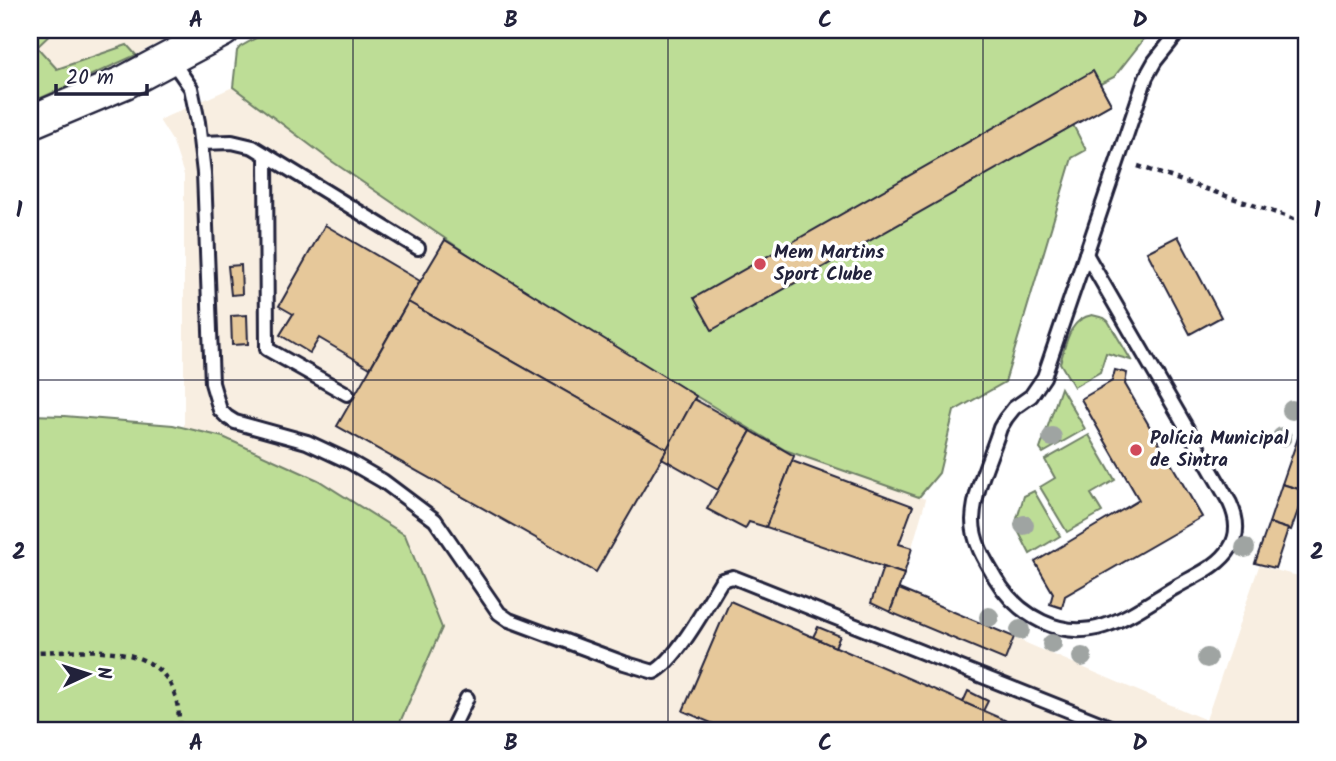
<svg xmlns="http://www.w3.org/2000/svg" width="1336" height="761" viewBox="0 0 1336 761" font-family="Kalam,sans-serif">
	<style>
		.built { fill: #f8eee1 }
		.green { fill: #bddd96; stroke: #708068; stroke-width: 2 }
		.building { fill: #e6c89a; stroke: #22223b; stroke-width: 2 }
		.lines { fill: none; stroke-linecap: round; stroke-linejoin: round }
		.service-casing { stroke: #22223b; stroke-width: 18 }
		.tertiary-casing { stroke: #22223b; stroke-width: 37 }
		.path { stroke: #22223b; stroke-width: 4.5; stroke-dasharray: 5 5; stroke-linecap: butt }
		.service { stroke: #fff; stroke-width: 12 }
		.tertiary { stroke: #fff; stroke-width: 32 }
		.tree { fill: #9fa4a2 }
		.grid { fill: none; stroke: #22223b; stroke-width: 2; stroke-opacity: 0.55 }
		.poi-dot { fill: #d1495b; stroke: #fff; stroke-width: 2.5 }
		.labels { text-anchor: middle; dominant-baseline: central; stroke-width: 7; stroke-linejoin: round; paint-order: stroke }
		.poi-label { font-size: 19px; font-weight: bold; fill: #22223b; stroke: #fff; text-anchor: start }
		.neatline { fill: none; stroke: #22223b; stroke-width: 2.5 }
		.grid-label { font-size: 23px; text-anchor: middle; font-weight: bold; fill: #22223b }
	</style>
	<rect width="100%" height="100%" fill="#fff"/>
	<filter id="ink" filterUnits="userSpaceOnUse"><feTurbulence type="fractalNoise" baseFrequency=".0143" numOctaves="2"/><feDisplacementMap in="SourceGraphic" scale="14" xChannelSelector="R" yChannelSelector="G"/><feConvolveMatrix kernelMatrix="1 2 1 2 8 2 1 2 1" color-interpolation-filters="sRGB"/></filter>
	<g filter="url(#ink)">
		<g class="built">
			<polygon points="30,30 183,30 117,65 30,103"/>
			<polygon points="233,87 434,232 785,450 926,499 900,589 1206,720 1259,566 1306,578 1306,731 30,731 30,415 64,416 184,428 184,175 173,142 159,120"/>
		</g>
		<g class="green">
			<polygon points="30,30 55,30 37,47 57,69 127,45 136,55 30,103"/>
			<polygon points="270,30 1151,30 1114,77 1100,84 1111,104 1073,125 1086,150 1072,158 1005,382 954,411 939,473 919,497 785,450 516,287 330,160 233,87 237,51 240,47"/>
			<path d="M1092 315 1104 318 1108 321 1131 360 1106 353 1100 372 1074 387 1060 363C1066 344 1069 319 1092 315Z"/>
			<polygon points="1061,388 1085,429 1043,453 1040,449"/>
			<polygon points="30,415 64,416 173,425 223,437 318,480 405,535 442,628 396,731 30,731"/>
			<polygon points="1089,435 1115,480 1091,494 1102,512 1067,532 1040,487 1055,478 1045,460"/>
			<polygon points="1034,491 1060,536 1030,554 1015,525 1024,496"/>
		</g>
		<g class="building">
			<polygon points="1093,71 1111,104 712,330 694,298"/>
			<polygon points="325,225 420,281 370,368 319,338 310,353 280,335 293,314 279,306"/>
			<polygon points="1178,236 1221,317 1190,334 1147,252"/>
			<polygon points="445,240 696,396 667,449 408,302"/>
			<polygon points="241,265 242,294 231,295 228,266"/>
			<polygon points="408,302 667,449 596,572 337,426"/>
			<polygon points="247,315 248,344 232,345 231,316"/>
			<polygon points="1115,370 1127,373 1125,384 1202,517 1065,596 1062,608 1050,604 1053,593 1035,562 1139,500 1081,399 1112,381"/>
			<polygon points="694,399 751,431 718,490 662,458"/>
			<polygon points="751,431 794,456 766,527 749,522 745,529 707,509"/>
			<polygon points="1299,435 1306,436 1305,491 1282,484"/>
			<polygon points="792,461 913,506 899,544 912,548 904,574 766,527"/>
			<polygon points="1282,484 1305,491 1291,530 1269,523"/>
			<polygon points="1269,523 1288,529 1275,568 1255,563"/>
			<polygon points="883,567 904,574 890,612 871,603"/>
			<polygon points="899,589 1014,637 1005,660 890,612"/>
			<polygon points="730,601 813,637 1030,731 730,731 683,711"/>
			<polygon points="818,627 840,636 835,647 813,637"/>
			<polygon points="968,691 988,701 983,711 963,702"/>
		</g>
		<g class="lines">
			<g class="service-casing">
				<g id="service">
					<path d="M170 58 191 88 198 122 204 173 212 383 220 410 227 417 235 422 307 442 350 462 383 481 435 520 499 613 509 620 624 663 654 672C677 660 707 604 722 580L733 577 1120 731"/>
					<polyline points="201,143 232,142 253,147 418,248"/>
					<polyline points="266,155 267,349 347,394"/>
					<path d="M1086 254 1230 503C1237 518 1239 534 1230 548 1219 567 1192 577 1174 588 1152 601 1129 618 1104 626 1061 640 1018 616 996 579 985 561 973 542 973 520 974 489 991 457 1000 428L1006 418 1014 408 1031 396 1044 377Z"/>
					<polyline points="1086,254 1146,77 1155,61 1180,30"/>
					<polyline points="451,731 467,698"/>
				</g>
			</g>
			<g class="tertiary-casing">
				<polyline id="tertiary" points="30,122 125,82 223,30"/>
			</g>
			<g class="path">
				<polyline points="1138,166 1306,223"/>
				<path d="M30 652C78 652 160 637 176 699 179 709 179 721 180 731"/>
			</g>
			<use href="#service" class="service"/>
			<use href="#tertiary" class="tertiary"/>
		</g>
		<g class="tree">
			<circle cx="1292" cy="410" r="10"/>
			<circle cx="1052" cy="437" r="10"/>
			<circle cx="1282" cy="437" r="10"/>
			<circle cx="1024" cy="525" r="10"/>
			<circle cx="1245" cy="548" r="10"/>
			<circle cx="989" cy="617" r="10"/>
			<circle cx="1020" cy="630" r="10"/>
			<circle cx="1052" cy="644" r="10"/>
			<circle cx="1082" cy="657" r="10"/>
			<circle cx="1207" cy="658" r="10"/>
		</g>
	</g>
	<path class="grid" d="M353 30V731M668 30V731M983 30V731M30 380H1306"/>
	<g class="poi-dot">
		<circle cx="760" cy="264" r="7"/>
		<circle cx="1136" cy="450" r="7"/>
	</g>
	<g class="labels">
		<g class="poi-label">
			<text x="774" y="253">Mem Martins<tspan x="774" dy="22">Sport Clube</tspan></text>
			<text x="1150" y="439">Polícia Municipal<tspan x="1150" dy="22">de Sintra</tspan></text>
		</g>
	</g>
	<rect width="1336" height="761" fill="none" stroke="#fff" stroke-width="77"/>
	<g transform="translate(88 674) rotate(86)" stroke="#ffffff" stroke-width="5" paint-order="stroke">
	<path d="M0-5L12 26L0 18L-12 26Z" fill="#22223b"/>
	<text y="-10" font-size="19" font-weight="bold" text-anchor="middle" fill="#22223b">N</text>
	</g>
	<path d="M56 84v10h91v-10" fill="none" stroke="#22223b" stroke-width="3.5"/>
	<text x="66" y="84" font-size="21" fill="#22223b" stroke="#ffffff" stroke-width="5" paint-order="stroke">20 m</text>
	<rect x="38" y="38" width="1260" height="684" class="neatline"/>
	<g class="grid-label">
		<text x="196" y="27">A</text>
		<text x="511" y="27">B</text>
		<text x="825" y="27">C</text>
		<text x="1140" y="27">D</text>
		<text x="19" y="217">1</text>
		<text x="1317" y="217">1</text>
		<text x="19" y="559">2</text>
		<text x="1317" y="559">2</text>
		<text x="196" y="750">A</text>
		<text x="511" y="750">B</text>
		<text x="825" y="750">C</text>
		<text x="1140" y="750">D</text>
	</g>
</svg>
